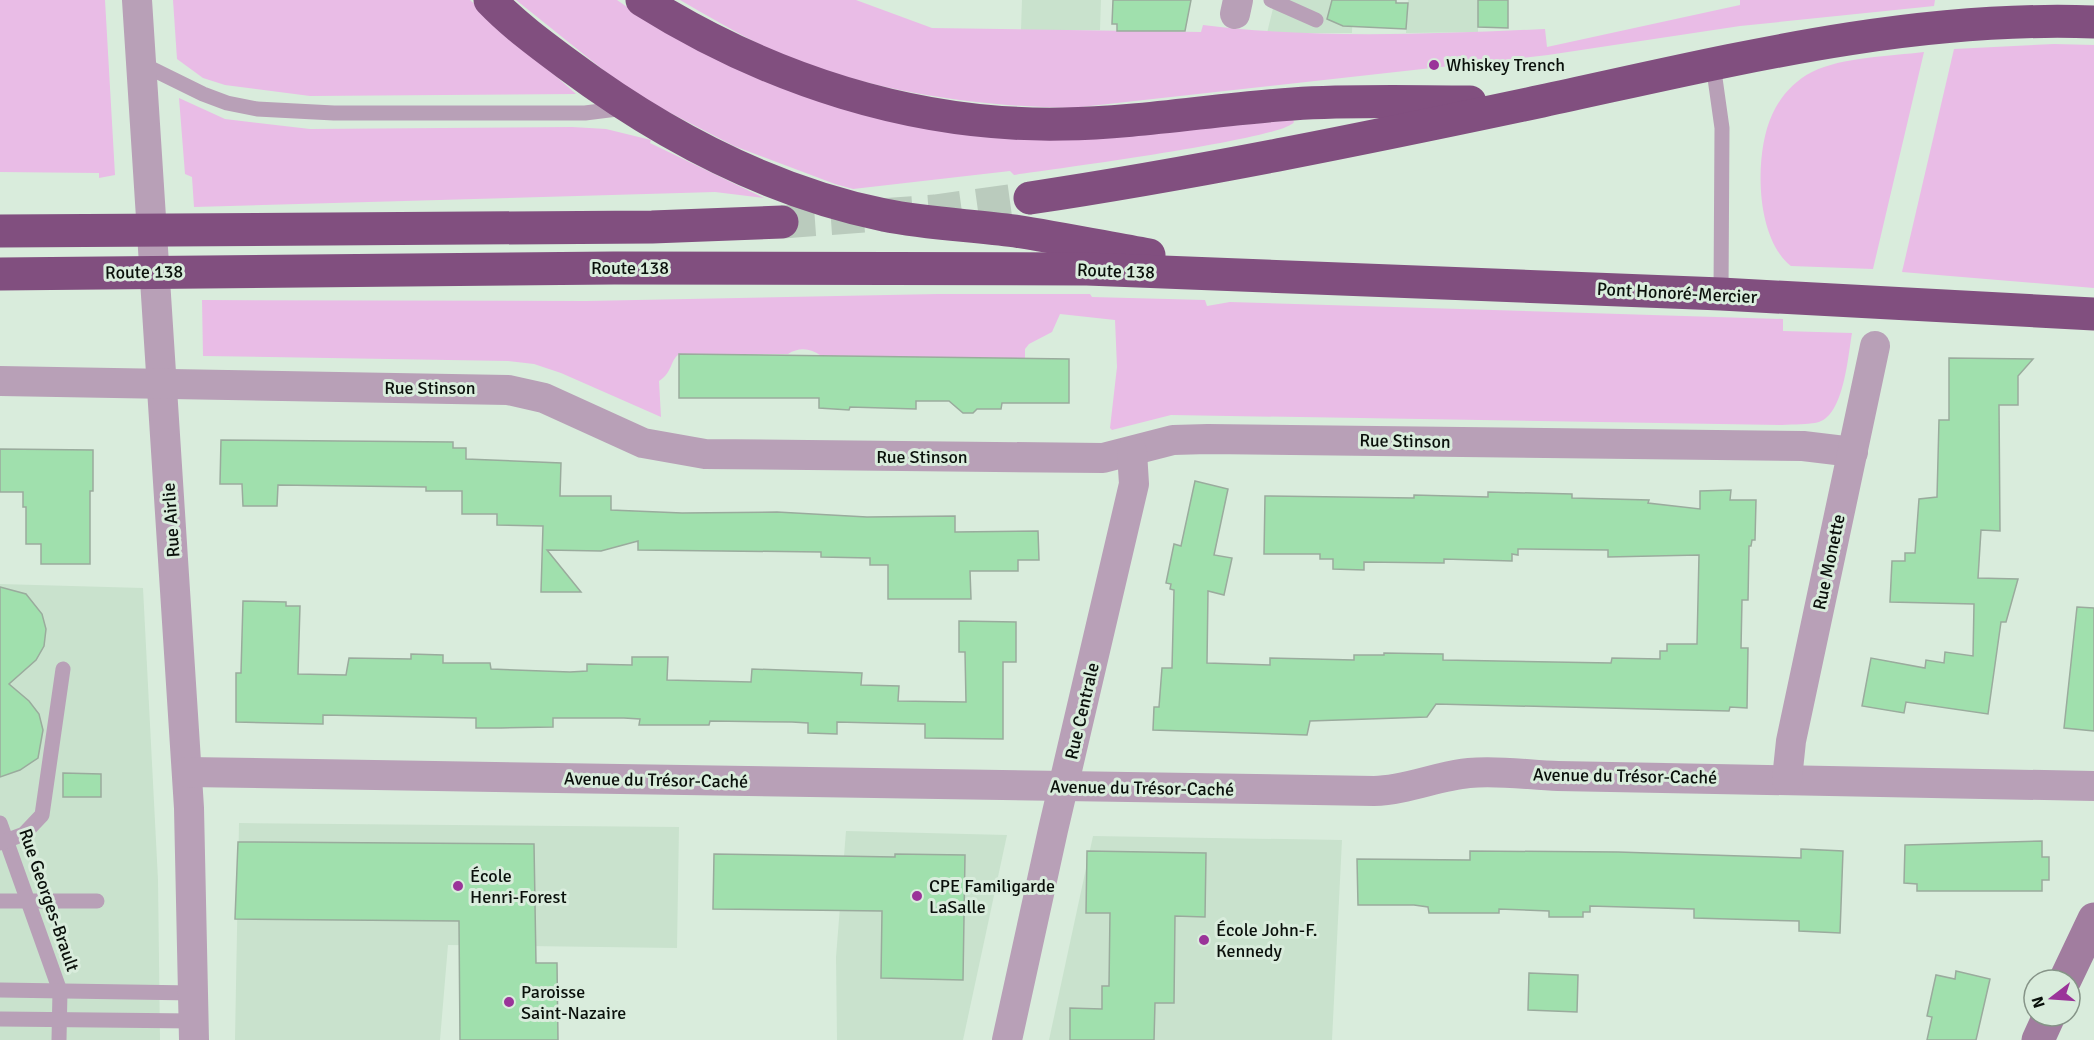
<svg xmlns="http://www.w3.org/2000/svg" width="2094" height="1040" viewBox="0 0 2094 1040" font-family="Signika,sans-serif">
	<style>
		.built { fill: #c9e2cd }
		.green { fill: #e9bce6 }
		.building { fill: #a0e0ad; stroke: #9aab9d; stroke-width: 1.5 }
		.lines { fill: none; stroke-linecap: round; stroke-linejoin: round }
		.highway-tunnel { stroke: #bacbbd; stroke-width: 33; stroke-dasharray: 33 16; stroke-linecap: butt }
		.lane { stroke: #b8a0b7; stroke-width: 15 }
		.street { stroke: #b8a0b7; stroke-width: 30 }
		.secondary { stroke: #a17d9f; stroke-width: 33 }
		.highway { stroke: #814f7f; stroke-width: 33 }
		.poi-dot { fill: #9a3499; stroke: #d9ecdc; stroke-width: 2 }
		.labels { text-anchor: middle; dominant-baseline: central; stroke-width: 6; stroke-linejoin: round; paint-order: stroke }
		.poi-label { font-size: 18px; fill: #0a100b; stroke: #d9ecdc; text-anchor: start }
		.street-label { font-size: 18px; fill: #0a100b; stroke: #d9ecdc }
	</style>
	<rect width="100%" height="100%" fill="#d9ecdc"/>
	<g class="built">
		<polygon points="1022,0 1101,0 1100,30 1021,30"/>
		<polygon points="1275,0 1353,0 1352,33 1267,33"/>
		<polygon points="1408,0 1478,0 1478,32 1406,33"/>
		<polygon points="0,584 143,588 158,880 160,1040 0,1040"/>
		<polygon points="239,823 679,827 677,948 448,945 440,1040 235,1040"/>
		<polygon points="846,831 1007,835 963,1040 837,1040 836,957"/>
		<polygon points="1093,836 1342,840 1332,1040 1049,1040"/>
	</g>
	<g class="green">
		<polygon points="0,0 105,0 115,175 99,178 99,173 0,172"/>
		<polygon points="173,0 470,0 576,94 310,96 225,85 203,78 177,59"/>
		<path d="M516 0H617L640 16 1003 138 1075 140 1293 120 1294 122C1285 139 1048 170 1014 175L1010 171 853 189 835 184 734 146 632 93Z"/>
		<path d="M680 0H856L932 28 1201 32 1203 25C1316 39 1431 34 1545 29L1547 47 1740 5V0H1935L1934 6 1740 26 1548 55 1072 108C981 106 897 95 811 66 764 50 722 24 680 0Z"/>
		<polygon points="2054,44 2094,45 2094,288 1902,272 1954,49"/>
		<path d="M1924 52 1873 269 1791 266C1755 238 1754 154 1772 115 1780 97 1794 81 1812 72 1842 57 1891 56 1924 52Z"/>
		<polygon points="179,98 225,119 310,129 572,127 606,129 651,140 650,143 764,198 715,192 194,207 192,177 185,174"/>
		<path d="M938 294H1090L1092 297 1205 300 1207 306 1230 302 1783 319V331L1852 333C1848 356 1844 414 1819 422 1808 425 1794 424 1782 425L1171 415 1112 430 1110 428 1117 367 1115 320 1060 314 1052 332 1029 344 1025 349V389H1011V358L821 356C811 348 799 347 788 354H679C669 362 673 372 659 381L661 417 561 373 534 364 508 361 203 356 202 300 586 301Z"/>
	</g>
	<g class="building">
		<polygon points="1113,0 1191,0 1185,31 1117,31 1117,24 1112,24"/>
		<polygon points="1332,0 1396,0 1396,3 1408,3 1406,29 1343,26 1327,19"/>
		<polygon points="1478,0 1508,0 1508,28 1478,27"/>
		<polygon points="679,354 1069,359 1069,403 1002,403 1001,409 977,409 973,413 963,413 949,401 916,401 916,409 850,407 849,410 819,408 819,398 679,398"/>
		<polygon points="1949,358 2033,359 2018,376 2018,405 1999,405 2000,531 1981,530 1978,578 2018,579 2006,622 2001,622 1988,714 1906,702 1904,713 1862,706 1871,658 1925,668 1926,660 1944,663 1945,652 1973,656 1974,604 1890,602 1892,561 1905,561 1905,553 1915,553 1919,499 1937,497 1939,420 1949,420"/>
		<polygon points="221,440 453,442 453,448 466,448 466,459 561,463 560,496 611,496 611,510 682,513 777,512 867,517 955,516 955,532 1038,531 1039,560 1018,560 1018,571 970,571 971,599 888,599 888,565 870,565 870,558 821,557 821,552 638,550 638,541 601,551 547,550 581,592 541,592 543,526 497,525 497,514 462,514 462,491 426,491 426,487 278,485 277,506 243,506 242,484 220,484"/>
		<polygon points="0,449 93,450 93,491 90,491 90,564 41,564 41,544 26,544 26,507 23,507 23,492 0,492"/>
		<polygon points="1195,481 1228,489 1214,555 1232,558 1224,595 1208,591 1207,663 1270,665 1270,658 1354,660 1354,655 1384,655 1384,653 1443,654 1443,660 1611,663 1612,658 1660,659 1660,651 1667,651 1667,644 1697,644 1699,555 1608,557 1608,550 1518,549 1518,555 1512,554 1512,561 1444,559 1444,563 1364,562 1364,570 1333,569 1333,559 1320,559 1320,554 1264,554 1265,496 1414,498 1414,495 1488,497 1488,492 1572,494 1572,498 1649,500 1648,503 1700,509 1700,491 1731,490 1730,500 1756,500 1755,540 1752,540 1751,546 1749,546 1748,600 1742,600 1741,648 1748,648 1747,708 1730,707 1729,711 1436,704 1427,717 1310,721 1307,735 1153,730 1154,707 1159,707 1162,668 1172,668 1174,590 1170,589 1171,584 1166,583 1174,544 1181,546"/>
		<polygon points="0,587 26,594 42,614 46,629 44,646 36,660 9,684 29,701 39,714 43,730 38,758 20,770 0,777"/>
		<polygon points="243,601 286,602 286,606 300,606 298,674 346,675 349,658 411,659 411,654 443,655 443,663 490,663 491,669 570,672 587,671 587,664 632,665 632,657 668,657 667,680 751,682 752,669 862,673 861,685 899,686 898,701 966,702 965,652 959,652 959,621 1016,622 1016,662 1003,662 1003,739 925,738 925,724 877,723 837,722 837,734 808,733 808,723 792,722 710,721 709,725 639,725 640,719 624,718 553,718 553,727 501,728 476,728 476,718 323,715 323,724 236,722 236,673 241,673"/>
		<polygon points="2077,607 2094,608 2094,731 2064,728"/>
		<polygon points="63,773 101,774 101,797 63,797"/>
		<polygon points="2042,841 2042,857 2049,857 2049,880 2042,880 2042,891 1917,891 1917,884 1904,883 1905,845"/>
		<polygon points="238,842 534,844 536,963 557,963 558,1040 460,1040 459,921 235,919"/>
		<polygon points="1801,849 1843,851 1840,933 1799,931 1799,921 1694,918 1694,909 1590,906 1590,912 1583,912 1583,917 1549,917 1549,911 1499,909 1499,913 1429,913 1428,907 1414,905 1358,905 1357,859 1470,860 1470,851 1618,852 1801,858"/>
		<polygon points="1087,851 1206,853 1205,917 1175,916 1174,1003 1155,1003 1154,1040 1070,1040 1070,1008 1102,1009 1102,986 1109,986 1110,913 1086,913"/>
		<polygon points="714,854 895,857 895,854 965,855 963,980 881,978 882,911 713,909"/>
		<polygon points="1956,971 1990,979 1976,1040 1927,1040 1932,1017 1927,1016 1936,975 1955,979"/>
		<polygon points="1529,973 1578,975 1577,1012 1528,1010"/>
	</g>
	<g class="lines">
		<polyline class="highway-tunnel" points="782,222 935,211 1030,198"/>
		<g class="lane">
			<polyline points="1271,0 1316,20"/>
			<polyline points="140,63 203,94 227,103 257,109 334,113 585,113 625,108"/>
			<polyline points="1713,64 1722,128 1721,294"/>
			<polyline points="0,823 60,991 59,1040"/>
			<polyline points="0,843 24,834 42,815 63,669"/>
			<polyline points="0,901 97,901"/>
			<polyline points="0,990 194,993"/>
			<polyline points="0,1019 194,1021"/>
		</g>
		<g class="street">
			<polyline points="137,0 189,808 194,1040"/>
			<polyline points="1235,14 1238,0"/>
			<polyline points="0,381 508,390 544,398 643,443 705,454 1103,458 1173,440 1208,439 1803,446 1853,452"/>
			<path d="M187 772 1374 791C1407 790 1437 776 1469 773 1498 770 1529 775 1558 776L2094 786"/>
			<polyline points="1787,779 1791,741 1875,346"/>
			<polyline points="1007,1040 1053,830 1134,484 1132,452"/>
		</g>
		<g class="secondary">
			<polyline points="2065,980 2094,919"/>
			<polyline points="2038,1040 2049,1016"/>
		</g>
		<g class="highway">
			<path d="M490 0C513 24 540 44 567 64 661 134 768 191 884 215 928 224 971 225 1015 231 1060 238 1104 247 1149 255"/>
			<path d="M642 0C768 79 914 127 1063 124 1140 123 1216 109 1293 104 1352 100 1412 102 1470 102"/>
			<path d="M1030 198C1202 172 1372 137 1542 101 1724 62 1907 15 2094 22"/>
			<polyline points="0,231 652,227 782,222"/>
			<polyline points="0,274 614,268 1087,269 1721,294 2094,314"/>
		</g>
	</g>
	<g class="poi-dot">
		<circle cx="1434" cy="65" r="6"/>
		<circle cx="458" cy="886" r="6"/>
		<circle cx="917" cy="896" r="6"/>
		<circle cx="1204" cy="940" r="6"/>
		<circle cx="509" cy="1002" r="6"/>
	</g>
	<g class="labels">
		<g class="poi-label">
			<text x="1446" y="65">Whiskey Trench</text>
			<text x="470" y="876">École<tspan x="470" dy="21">Henri-Forest</tspan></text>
			<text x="929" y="886">CPE Familigarde<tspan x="929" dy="21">LaSalle</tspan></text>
			<text x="1216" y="930">École John-F.<tspan x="1216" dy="21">Kennedy</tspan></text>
			<text x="521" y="992">Paroisse<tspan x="521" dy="21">Saint-Nazaire</tspan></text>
		</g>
		<g class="street-label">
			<text x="630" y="268">Route 138</text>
			<text transform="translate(1116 271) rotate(2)">Route 138</text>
			<text transform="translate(144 272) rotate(-1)">Route 138</text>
			<text transform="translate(1677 293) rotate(3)">Pont Honoré-Mercier</text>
			<text x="430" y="388">Rue Stinson</text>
			<text transform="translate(1405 441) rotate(1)">Rue Stinson</text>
			<text x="922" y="457">Rue Stinson</text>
			<text transform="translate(171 520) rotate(-94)">Rue Airlie</text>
			<text transform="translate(1829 562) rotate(-78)">Rue Monette</text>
			<text transform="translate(1082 711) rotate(-77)">Rue Centrale</text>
			<text transform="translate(1625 776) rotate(1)">Avenue du Trésor-Caché</text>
			<text transform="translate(656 780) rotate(1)">Avenue du Trésor-Caché</text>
			<text transform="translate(1142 788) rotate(1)">Avenue du Trésor-Caché</text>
			<text transform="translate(49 900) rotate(71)">Rue Georges-Brault</text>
		</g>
	</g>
	<g transform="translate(2052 998) rotate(253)"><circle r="28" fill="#d9ecdc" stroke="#869488" stroke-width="1.5"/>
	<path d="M0-4.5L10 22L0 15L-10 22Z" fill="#9a3499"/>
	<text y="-9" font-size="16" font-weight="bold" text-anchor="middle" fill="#0a100b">N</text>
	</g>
</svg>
